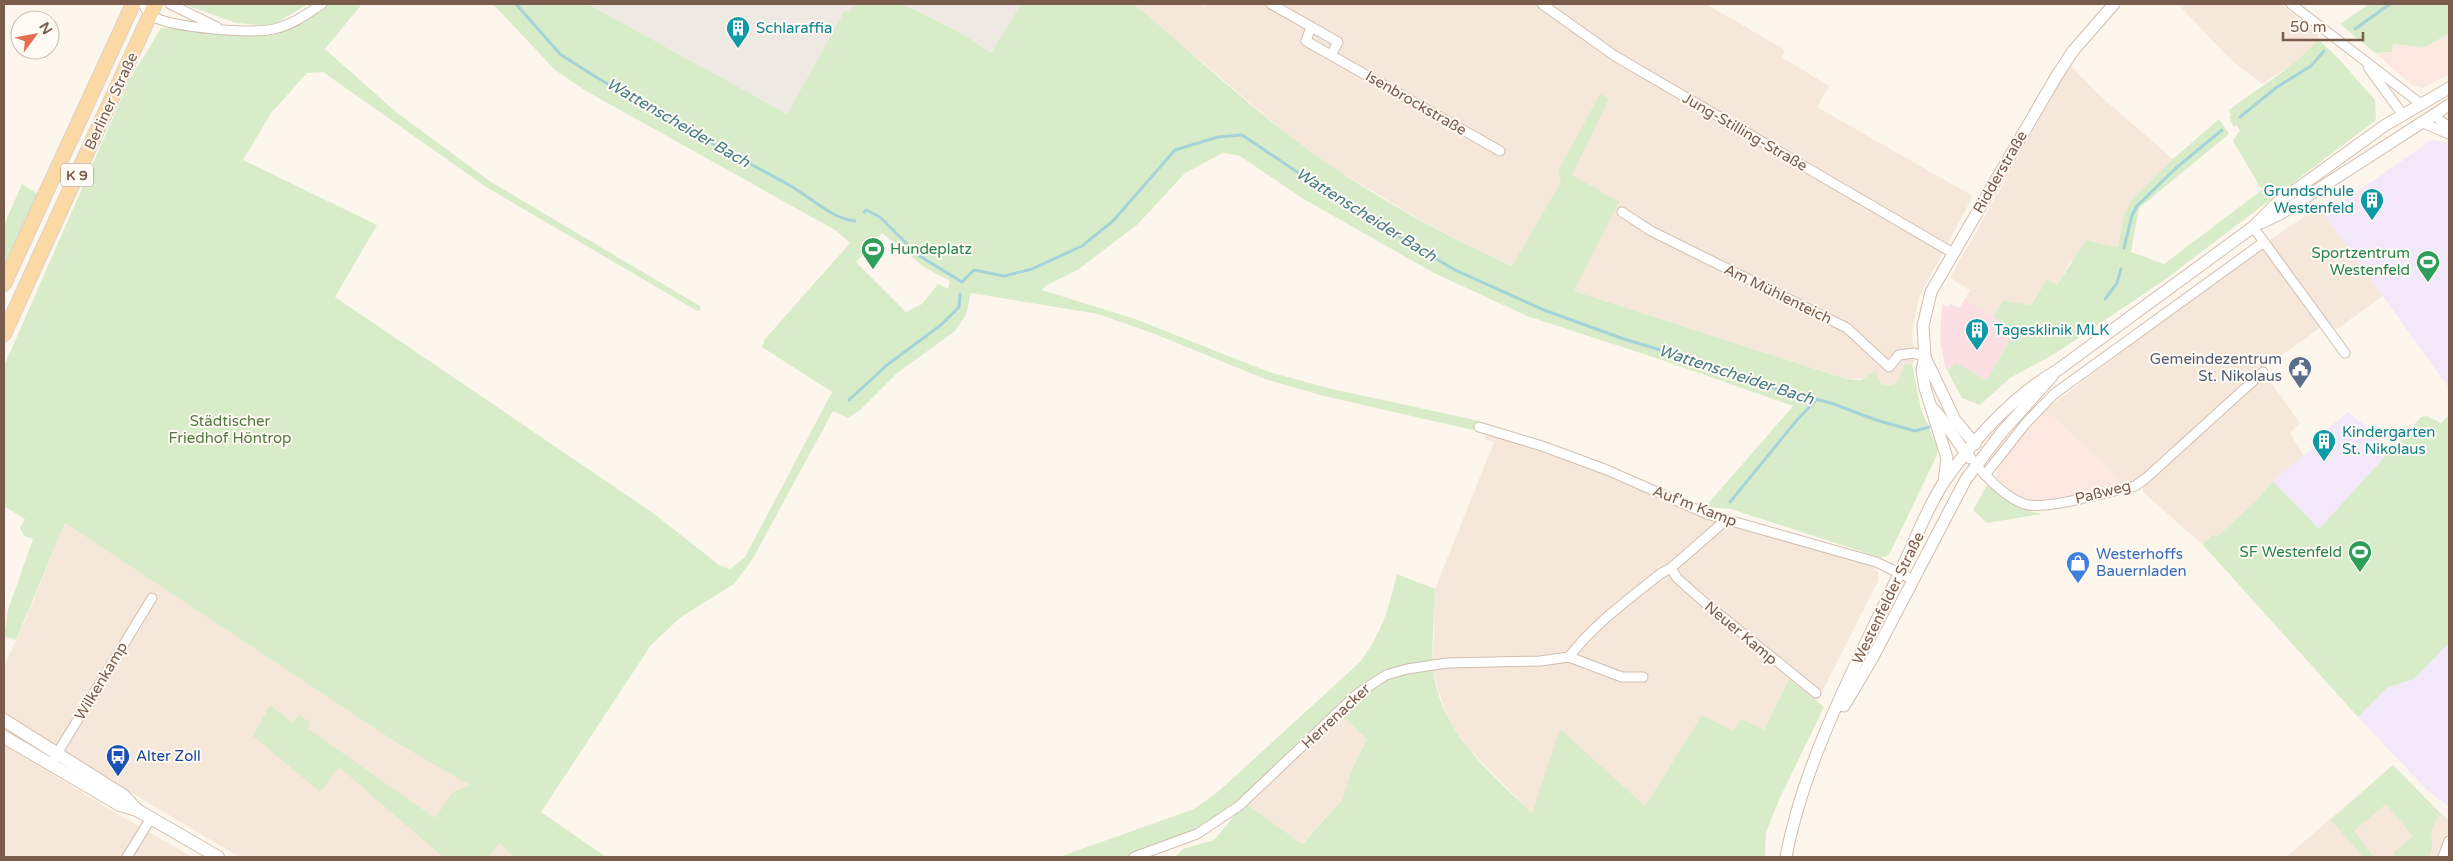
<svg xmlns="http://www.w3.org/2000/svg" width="2453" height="861" viewBox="0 0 2453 861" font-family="'Varela Round',sans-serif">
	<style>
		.residential { fill: #f5e8da }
		.commercial { fill: #fde8e0 }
		.industrial { fill: #efe9e4 }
		.education { fill: #f3e8fa }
		.medical { fill: #fbdfe3 }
		.green { fill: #d8ecc9; fill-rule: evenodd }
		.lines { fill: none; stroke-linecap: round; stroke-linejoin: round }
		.stream { stroke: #a5d3da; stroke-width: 3 }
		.minor-casing { stroke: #d1beb0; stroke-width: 11 }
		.tertiary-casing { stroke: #d1beb0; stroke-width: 13 }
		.secondary-casing { stroke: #d6c0b0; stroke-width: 14 }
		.primary-casing { stroke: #dad1cd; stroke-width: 16 }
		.minor { stroke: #fff; stroke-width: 9 }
		.tertiary { stroke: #fff; stroke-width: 11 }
		.secondary { stroke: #fff; stroke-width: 12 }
		.primary { stroke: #fbd9a5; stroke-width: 14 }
		.labels { text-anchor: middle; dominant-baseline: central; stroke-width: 4; stroke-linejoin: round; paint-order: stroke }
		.shield { fill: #fffaf3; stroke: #a28b7f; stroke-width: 1 }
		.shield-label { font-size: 14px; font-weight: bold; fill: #7a5c4d }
		.culture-label { font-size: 15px; fill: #0d838f; stroke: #fffaf3; text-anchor: start }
		.street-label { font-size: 15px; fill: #7a5c4d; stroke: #fffaf3 }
		.leisure-label { font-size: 15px; fill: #27864d; stroke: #fffaf3; text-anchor: end }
		.service-label { font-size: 15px; fill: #4e5e75; stroke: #fffaf3; text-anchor: end }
		.park-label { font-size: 15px; fill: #537a41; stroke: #fffaf3 }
		.shop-label { font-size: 15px; fill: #366cbe; stroke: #fffaf3; text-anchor: start }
		.transit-label { font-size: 15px; fill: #164399; stroke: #fffaf3; text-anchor: start }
		.water-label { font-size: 16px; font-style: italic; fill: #437c86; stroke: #fffaf3 }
	</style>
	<rect width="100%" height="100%" fill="#fdf6ec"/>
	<g class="residential">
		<polygon points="1134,4 1201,4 1205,7 1208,4 1706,4 1785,50 1782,57 1829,86 1817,107 1973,196 1919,297 1912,333 1915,360 1912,364 1904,365 1901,379 1896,384 1888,386 1881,384 1877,377 1846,379 1574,291 1485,254 1417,218 1337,170 1289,136"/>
		<polygon points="2178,4 2281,4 2318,34 2318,39 2304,57 2262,84 2230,59"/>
		<polygon points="2070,65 2098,94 2173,159 2133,200 2122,225 2118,248 2070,262 2057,285 2047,279 2015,330 1965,299 1970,290 1950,278"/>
		<polygon points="2319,207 2384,295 2336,330 2328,322 2256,374 2133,483 2120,485 2116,478 2104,465 2045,410 2271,239"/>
		<polygon points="2267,377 2300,423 2290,433 2304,456 2273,481 2256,501 2217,538 2213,534 2203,545 2143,492 2143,487 2237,400"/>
		<polygon points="1487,434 1587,466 1685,509 1734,526 1873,567 1878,572 1878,581 1817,702 1789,679 1764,730 1734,731 1702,715 1645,806 1532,813 1468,748 1450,722 1438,690 1433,667 1435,589 1494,442 1484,439"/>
		<polygon points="65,523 400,745 471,785 499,843 514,857 239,857 45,741 4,713 4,666 25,621"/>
		<polygon points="1341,715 1367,739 1351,771 1342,800 1301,844 1245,803"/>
		<polygon points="4,745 109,809 192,857 4,857"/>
		<polygon points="2393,765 2441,814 2449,819 2449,857 2286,857"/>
	</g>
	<g class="commercial">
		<polygon points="2449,34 2449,74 2423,88 2412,85 2375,53 2392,52 2393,44 2424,47"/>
		<polygon points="2045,410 2104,465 2116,478 2120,485 2043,501 2030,500 2016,494 1997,478 1996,475 1999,463"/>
	</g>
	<g class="industrial">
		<polygon points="588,4 854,4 849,13 845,10 787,114"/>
		<polygon points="903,4 1021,4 991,53 966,36"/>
	</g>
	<g class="education">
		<polygon points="2432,140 2449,143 2449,388 2324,214"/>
		<polygon points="2348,412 2374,433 2389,453 2319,529 2273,481 2317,444 2327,429"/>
		<polygon points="2449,643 2449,807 2427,790 2358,717 2388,687 2414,678"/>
	</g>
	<polygon class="medical" points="1965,299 2015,330 1987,380 1955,364 1946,370 1940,340 1942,304 1948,307 1951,304 1959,308"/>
	<g class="green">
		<polygon points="183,4 308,4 271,26 236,23"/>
		<path d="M328 4H362L325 49 396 112 491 182 700 306 701 309 698 311 694 309 486 187 323 72 307 73 272 112 243 160 377 225 335 297 653 513 719 565 730 569 745 557 832 392 762 347 765 339 850 243 835 230 586 91 555 70 493 4H588L787 114 845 10 849 12 854 4H903L966 36 991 53 1021 4H1134C1186 47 1236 95 1290 136 1357 188 1435 231 1512 266L1561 182 1558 171 1600 94 1609 99 1572 175 1619 202 1574 291 1846 379 1861 380 1875 371 1881 384C1898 389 1900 378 1904 365L1912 364 1921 409 1938 449 1937 455 1889 555 1881 558 1731 509 1705 507 1793 406 1656 358 1527 316 1434 273 1302 198 1240 156 1223 153 1185 173 1138 224 1079 269 1047 285 1042 290 1135 319 1269 372 1332 389 1480 421 1477 431 1324 396 1265 379 1155 334 1098 314 971 293 966 315 955 331 896 374 860 410 848 418 833 411 752 560 734 584 681 617 651 645 541 812 606 857H514L499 843 489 857H443L339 767 320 792 253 736 270 705 293 723 299 715 310 722 307 728 435 818 453 792 470 785 400 745 65 523 16 640 4 636 8 610 33 539 24 536 20 528 25 519 4 506V366L130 79 161 28 275 33 307 18ZM882 233 924 267 950 281 948 289 938 284 922 304 906 312 856 262Z"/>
		<polygon points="2369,4 2449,4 2449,34 2424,47 2393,44 2392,52 2375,53 2340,24"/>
		<path d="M2318 39 2338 58 2375 100 2376 120 2163 281 2056 353 2010 378 1980 405 1962 398 1947 370 1955 363 1987 380 2015 330 1993 317 2003 301 2031 305 2047 279 2057 285 2086 240 2118 248C2121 231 2122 214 2132 200L2173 159 2219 119 2229 134 2139 208 2131 252 2164 264 2262 190 2233 141 2240 130 2236 125 2234 127 2229 117 2231 116 2229 110C2258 87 2295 68 2318 39Z"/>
		<polygon points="22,184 38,194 4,265 4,225"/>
		<polygon points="2449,415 2449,643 2414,679 2388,687 2358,717 2203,545 2213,534 2217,537 2256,501 2273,481 2319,529 2421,417 2427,416 2441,423"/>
		<polygon points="1987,485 2018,508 2042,514 1987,523 1973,510"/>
		<path d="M1397 574 1435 589C1435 615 1431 641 1433 666 1438 730 1489 772 1532 813L1560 729 1645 806 1702 715 1734 731 1741 719 1764 730 1789 679 1824 707 1779 800 1766 832 1765 857H1175L1183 849 1214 840 1245 803 1302 844 1342 800 1351 771 1367 739 1341 715 1244 797 1202 828 1169 843 1127 857H1059L1194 809 1219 791 1360 662C1383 631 1388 610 1397 574Z"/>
		<path d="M2393 765 2441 814C2424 834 2437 838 2429 857H2397L2393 853 2413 836 2386 804 2354 831 2374 857H2363L2331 820Z"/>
	</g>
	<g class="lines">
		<g class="stream">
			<path d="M516 4 560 54 577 65C646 109 718 146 789 185 811 197 830 218 855 221"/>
			<polyline points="2355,29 2390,4"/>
			<polyline points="2240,117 2277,87 2311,66 2324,51"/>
			<polyline points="864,212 866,210 880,217 918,255 962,282 974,270 1004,276 1032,269 1082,246 1113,221 1175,150 1218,137 1242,135 1345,204 1455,270 1544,310 1621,338 1713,366 1779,390 1831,403 1876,420 1915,431 1929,427"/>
			<polyline points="2124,248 2132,215 2137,206 2176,168 2222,130"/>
			<polyline points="2105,299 2117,283 2121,269"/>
			<polyline points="849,400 887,365 941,325 959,307 960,294"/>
			<polyline points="1730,502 1797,420 1817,399"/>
		</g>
		<g class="minor-casing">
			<g id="minor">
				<path d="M143 4C145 8 148 14 152 16 172 28 252 34 274 29 292 25 307 14 322 4"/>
				<polyline points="170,4 217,27"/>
				<polyline points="1271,4 1338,42 1331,55"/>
				<polyline points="1542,4 1615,56 1953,253"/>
				<polyline points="2291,4 2421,104"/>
				<polyline points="1311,27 1306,41 1500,151"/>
				<polyline points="2368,67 2403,115"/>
				<polyline points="2433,115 2449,127"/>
				<polyline points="2421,122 2449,134"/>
				<polyline points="1622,212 1651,231 1847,328 1889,367 1899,355 1914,353 1925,357"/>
				<polyline points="2253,227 2345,353"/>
				<polyline points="1479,427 1542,446 1607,470 1707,514 1876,562 1912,579"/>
				<path d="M1976 465C1989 479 2005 497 2024 504 2046 511 2110 491 2135 486L2145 479 2263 372"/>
				<polyline points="1985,475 2026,423 2054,394 2264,242"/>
				<polyline points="1671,568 1677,578 1704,602 1816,693"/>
				<polyline points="1569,657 1622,677 1643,677"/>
				<polyline points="55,757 152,598"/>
				<polyline points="127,857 151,818"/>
				<path d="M1134 857 1197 834 1239 806 1357 694 1386 675 1407 669 1447 663 1540 661 1569 657C1594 624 1628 600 1660 574L1671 568 1726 520"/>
				<polyline points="2443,857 2449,841"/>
			</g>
		</g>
		<g class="tertiary-casing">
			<g id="tertiary">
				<polyline points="2261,223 2280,214 2449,105"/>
				<polyline points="1925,357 1955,420 1975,444"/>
				<path d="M1932 408C1947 422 1956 442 1970 458"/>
				<polyline points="1944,482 1947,458 1925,388 1922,370 1925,357 1923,326 1931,292 2056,77 2073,51 2114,4"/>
				<polyline points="1844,706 1872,659 1966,479 2002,432 2053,375"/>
				<path d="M1786 857C1804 760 1857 663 1899 574 1913 546 1927 507 1944 482 1974 439 2013 396 2059 369L2253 227 2276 204 2384 126 2449 88"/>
			</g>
		</g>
		<g class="secondary-casing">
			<g id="secondary">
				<polyline points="4,720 124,796 137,810"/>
				<polyline points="4,737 120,805 137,810 218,857"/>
			</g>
		</g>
		<g class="primary-casing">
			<g id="primary">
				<polyline points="4,284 133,4"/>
				<polyline points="4,334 155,4"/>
			</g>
		</g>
		<use href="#minor" class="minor"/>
		<use href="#tertiary" class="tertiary"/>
		<use href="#secondary" class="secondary"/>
		<use href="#primary" class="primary"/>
	</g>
	<defs>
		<g id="building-pin" transform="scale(1.25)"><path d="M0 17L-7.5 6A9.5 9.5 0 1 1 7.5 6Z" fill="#0f9aa8" stroke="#fffaf3"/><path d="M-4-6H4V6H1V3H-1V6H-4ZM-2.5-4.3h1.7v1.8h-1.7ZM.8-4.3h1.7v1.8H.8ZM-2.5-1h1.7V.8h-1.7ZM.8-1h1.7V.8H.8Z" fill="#fff"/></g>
		<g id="stadium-pin" transform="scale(1.25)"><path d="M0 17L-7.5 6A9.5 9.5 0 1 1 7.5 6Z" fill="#2e9e5b" stroke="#fffaf3"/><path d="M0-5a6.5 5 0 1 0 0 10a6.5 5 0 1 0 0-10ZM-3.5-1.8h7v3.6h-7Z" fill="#fff"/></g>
		<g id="civic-pin" transform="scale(1.25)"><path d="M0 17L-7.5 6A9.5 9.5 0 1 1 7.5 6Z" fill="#5c6f8a" stroke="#fffaf3"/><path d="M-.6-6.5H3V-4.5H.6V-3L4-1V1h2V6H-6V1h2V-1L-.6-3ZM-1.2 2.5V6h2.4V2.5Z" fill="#fff"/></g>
		<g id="shop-pin" transform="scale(1.25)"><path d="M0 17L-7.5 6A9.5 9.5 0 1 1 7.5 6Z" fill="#3f7fe0" stroke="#fffaf3"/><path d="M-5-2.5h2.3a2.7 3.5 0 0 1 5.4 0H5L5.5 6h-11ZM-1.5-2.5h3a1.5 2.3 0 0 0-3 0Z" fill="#fff"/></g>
		<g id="bus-pin" transform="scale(1.25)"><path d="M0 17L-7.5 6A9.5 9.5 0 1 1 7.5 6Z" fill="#1a4fb4" stroke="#fffaf3"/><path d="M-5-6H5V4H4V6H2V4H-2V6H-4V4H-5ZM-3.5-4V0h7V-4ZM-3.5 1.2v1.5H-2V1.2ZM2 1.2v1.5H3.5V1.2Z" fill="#fff"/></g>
	</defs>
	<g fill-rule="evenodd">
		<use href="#building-pin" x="738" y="28"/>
		<use href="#building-pin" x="2372" y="200"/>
		<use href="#stadium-pin" x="873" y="249"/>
		<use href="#stadium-pin" x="2428" y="262"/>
		<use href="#building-pin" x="1977" y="330"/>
		<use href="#civic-pin" x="2300" y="368"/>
		<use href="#building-pin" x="2324" y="441"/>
		<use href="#stadium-pin" x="2360" y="552"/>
		<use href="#shop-pin" x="2078" y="563"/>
		<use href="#bus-pin" x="118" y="756"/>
	</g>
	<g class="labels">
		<rect class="shield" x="61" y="163.5" width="32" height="23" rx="4"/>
		<g class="shield-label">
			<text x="77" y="175">K 9</text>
		</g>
		<g class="culture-label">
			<text x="756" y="28">Schlaraffia</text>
			<text x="2354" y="191" text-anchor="end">Grundschule<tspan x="2354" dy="17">Westenfeld</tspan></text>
			<text x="1994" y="330">Tagesklinik MLK</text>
			<text x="2342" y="432">Kindergarten<tspan x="2342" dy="17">St. Nikolaus</tspan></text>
		</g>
		<g class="street-label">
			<text transform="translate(111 101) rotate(-65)">Berliner Straße</text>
			<text transform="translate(1416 103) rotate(30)">Isenbrockstraße</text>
			<text transform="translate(1745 132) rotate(30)">Jung-Stilling-Straße</text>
			<text transform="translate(2000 172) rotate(-60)">Ridderstraße</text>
			<text transform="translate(1778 294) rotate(26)">Am Mühlenteich</text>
			<text transform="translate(2103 492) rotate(-14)">Paßweg</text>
			<text transform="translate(1695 506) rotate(21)">Auf'm Kamp</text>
			<text transform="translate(1888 598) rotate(-64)">Westenfelder Straße</text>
			<text transform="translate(1741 633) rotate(40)">Neuer Kamp</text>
			<text transform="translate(101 681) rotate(-59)">Wilkenkamp</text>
			<text transform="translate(1336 716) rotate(-43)">Herrenacker</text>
		</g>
		<g class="leisure-label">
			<text x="890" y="249" text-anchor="start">Hundeplatz</text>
			<text x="2410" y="253">Sportzentrum<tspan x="2410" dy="17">Westenfeld</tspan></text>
			<text x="2342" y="552">SF Westenfeld</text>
		</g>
		<g class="service-label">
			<text x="2282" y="359">Gemeindezentrum<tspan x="2282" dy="17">St. Nikolaus</tspan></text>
		</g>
		<g class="park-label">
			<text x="230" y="421">Städtischer<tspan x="230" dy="17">Friedhof Höntrop</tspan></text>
		</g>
		<g class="shop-label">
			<text x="2096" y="554">Westerhoffs<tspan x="2096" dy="17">Bauernladen</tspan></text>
		</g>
		<g class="transit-label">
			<text x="136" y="756">Alter Zoll</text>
		</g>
		<g class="water-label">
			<text transform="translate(678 123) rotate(30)">Wattenscheider Bach</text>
			<text transform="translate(1366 215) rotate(32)">Wattenscheider Bach</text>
			<text transform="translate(1736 375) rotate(18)">Wattenscheider Bach</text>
		</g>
	</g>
	<rect width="2453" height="861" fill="none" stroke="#7a5c4d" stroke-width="10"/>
	<g transform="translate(35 35) rotate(58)"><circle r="24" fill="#fffaf3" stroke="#cabbb1"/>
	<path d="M0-4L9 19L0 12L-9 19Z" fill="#e76f51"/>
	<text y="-8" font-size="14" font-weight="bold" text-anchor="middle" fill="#7a5c4d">N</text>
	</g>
	<path d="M2283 32v8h80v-8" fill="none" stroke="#7a5c4d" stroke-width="2.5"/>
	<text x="2290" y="32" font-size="15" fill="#7a5c4d" stroke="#fffaf3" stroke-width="4" paint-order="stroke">50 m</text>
</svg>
